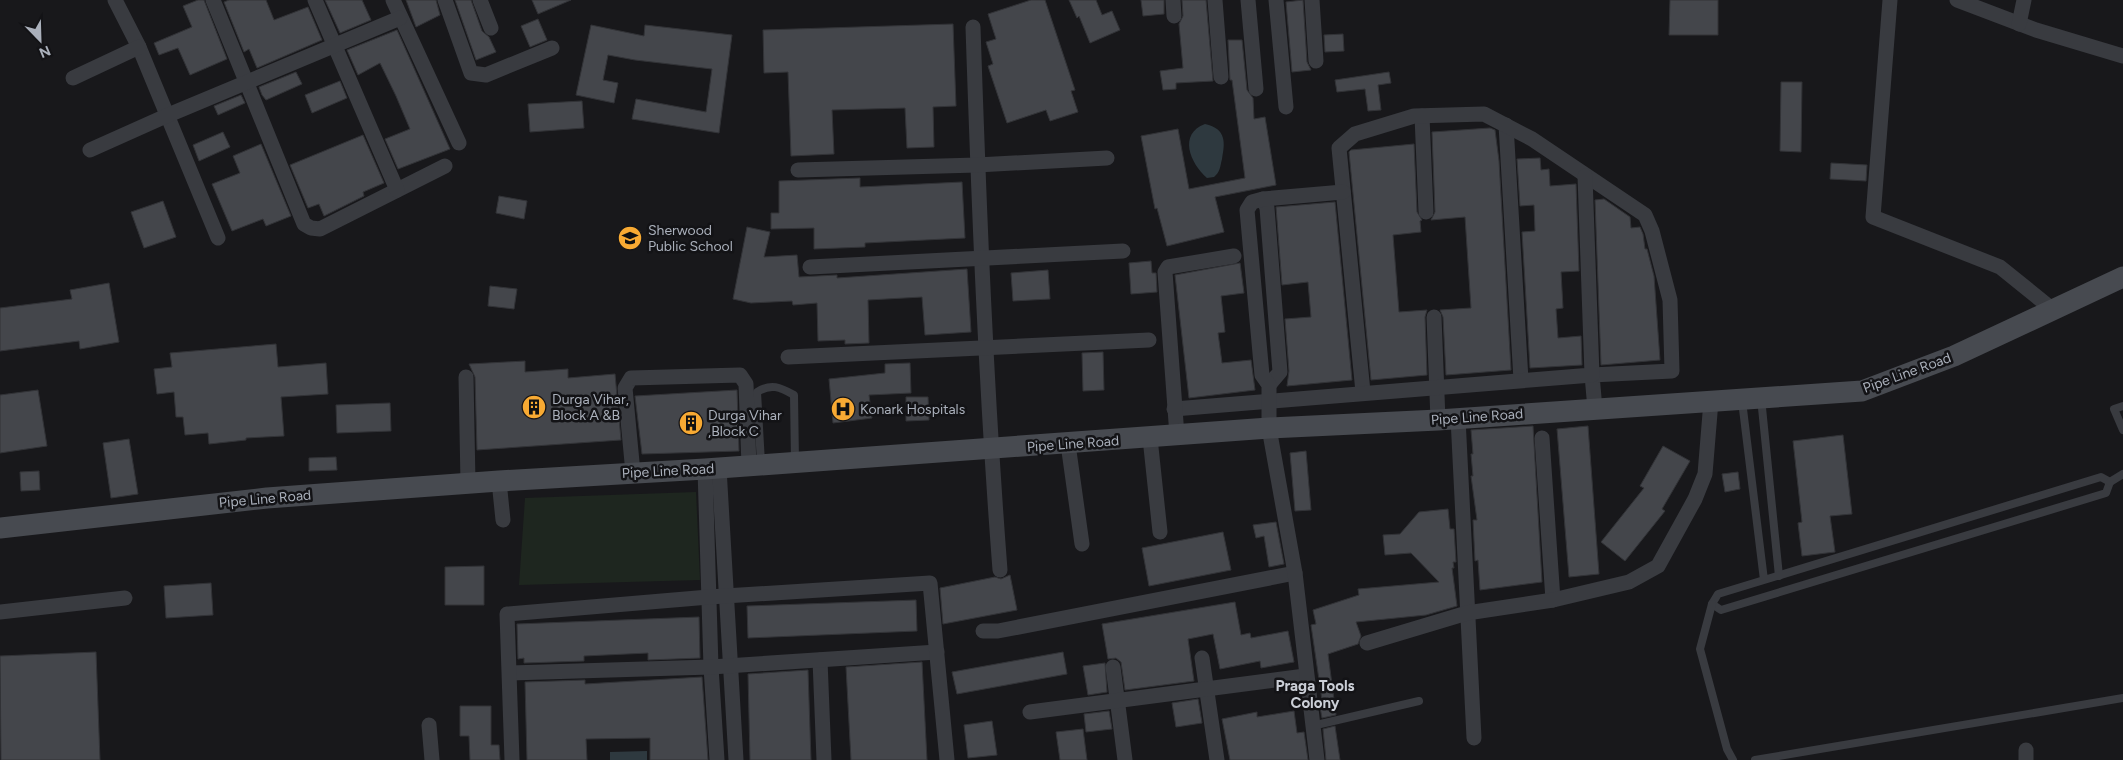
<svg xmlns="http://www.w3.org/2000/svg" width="2123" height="760" viewBox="0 0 2123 760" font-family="Figtree,sans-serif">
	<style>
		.green { fill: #1e261f }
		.water { fill: #2e393f }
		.building { fill: #44464b; stroke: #323337 }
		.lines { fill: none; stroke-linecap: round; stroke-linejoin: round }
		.lane { stroke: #393b40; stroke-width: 8 }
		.street { stroke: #393b40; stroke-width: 15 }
		.secondary { stroke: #474a50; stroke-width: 21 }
		.labels { text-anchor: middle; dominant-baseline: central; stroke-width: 5; stroke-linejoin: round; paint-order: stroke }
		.poi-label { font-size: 14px; fill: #aab0bb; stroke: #131316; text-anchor: start }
		.street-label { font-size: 14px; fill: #aab0bb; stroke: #131316 }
		.neighbourhood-label { font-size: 15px; font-weight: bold; fill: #cbcfd7; stroke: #131316 }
	</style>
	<rect width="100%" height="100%" fill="#18181b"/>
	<polygon class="green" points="696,492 700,580 519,585 525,498"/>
	<g class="water">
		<path d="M1205 124C1227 129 1225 143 1222 159 1220 167 1220 172 1214 177L1207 178C1190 163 1178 134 1205 124Z"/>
		<polygon points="647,751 647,760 610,760 610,752"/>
	</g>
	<g class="building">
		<polygon points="198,0 204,0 227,59 190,75 178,48 159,55 154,43 192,27 183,6"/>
		<polygon points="229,0 266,0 274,20 308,7 322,40 257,68 249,49 244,52 224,2"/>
		<polygon points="325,0 362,0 371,20 340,33"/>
		<polygon points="406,0 436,0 440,15 416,27"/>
		<polygon points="455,0 471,0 482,31 489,37 496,52 476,60"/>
		<polygon points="532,0 571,0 538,14"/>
		<polygon points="1031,0 1045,0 1075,90 1071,91 1078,112 1050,121 1046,110 1007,123 988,66 993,64 986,42 996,39 988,14"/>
		<polygon points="1069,0 1096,0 1102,15 1112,11 1120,30 1090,43 1079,16 1077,18"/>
		<polygon points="1141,0 1164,0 1164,14 1143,16"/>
		<polygon points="1182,0 1206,0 1213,81 1176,83 1176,89 1163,90 1160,71 1183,68 1179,24 1183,16"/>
		<polygon points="1303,0 1307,62 1311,70 1292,72 1286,2"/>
		<polygon points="1670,0 1718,0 1718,35 1669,35"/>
		<polygon points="538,19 547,40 530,47 521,26"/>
		<polygon points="953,24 956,106 933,107 934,147 907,148 905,108 832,110 834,154 791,156 788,72 764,73 763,30"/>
		<polygon points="591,25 644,36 645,25 732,35 719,133 632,119 636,99 706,112 712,69 635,60 608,55 603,80 618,83 614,103 576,95"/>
		<polygon points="397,30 450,149 398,169 385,139 410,129 396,96 380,63 358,75 347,50"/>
		<polygon points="1343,34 1344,51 1325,52 1324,35"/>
		<polygon points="1228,40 1242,40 1247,90 1253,98 1254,119 1265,117 1276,185 1215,197 1224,232 1167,246 1157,208 1155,209 1141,136 1178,129 1189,189 1245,178 1232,80 1230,80"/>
		<polygon points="296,72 302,84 266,100 262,95 259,87"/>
		<polygon points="1389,72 1391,83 1378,85 1381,110 1368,111 1365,89 1337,92 1335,80"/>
		<polygon points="340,81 347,98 312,113 305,95"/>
		<polygon points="1781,82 1802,82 1801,152 1780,151"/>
		<polygon points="241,95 245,103 218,115 214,106"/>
		<polygon points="582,101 584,128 530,132 528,104"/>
		<polygon points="1490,128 1495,130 1499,161 1511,370 1446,375 1443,317 1440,310 1471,308 1465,217 1431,220 1435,212 1432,132"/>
		<polygon points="223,132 230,147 199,161 193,145"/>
		<polygon points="363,135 384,183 363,192 364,196 324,216 319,204 308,208 290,165"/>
		<polygon points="261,144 291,216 266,226 263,219 232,231 212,184 240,173 233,156"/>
		<polygon points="1414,144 1417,212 1422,220 1420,221 1421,232 1393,235 1399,312 1427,310 1425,317 1427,375 1371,380 1349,152 1351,150"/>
		<polygon points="1540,158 1541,170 1549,169 1550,186 1576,184 1579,271 1561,272 1563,308 1556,309 1558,338 1581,336 1582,365 1530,368 1522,232 1535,231 1534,205 1520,206 1517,159"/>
		<polygon points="1831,163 1867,165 1866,181 1830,179"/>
		<polygon points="860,178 860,187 962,182 965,238 865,243 865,247 814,249 814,228 771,229 771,213 779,213 779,181"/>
		<polygon points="499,196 527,201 524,219 496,213"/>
		<polygon points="1604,199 1630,217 1631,228 1640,227 1643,234 1645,249 1647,249 1654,276 1660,360 1601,365 1595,200"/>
		<polygon points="163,201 176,237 144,248 131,212"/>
		<polygon points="1335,202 1352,380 1287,386 1289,371 1285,319 1311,317 1308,282 1282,285 1276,207"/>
		<polygon points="747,227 770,232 764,257 797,255 799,277 837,275 837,278 967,269 971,332 925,335 922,297 868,300 869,343 845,344 845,340 818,341 817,303 793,305 792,301 751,303 733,299"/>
		<polygon points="1151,261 1152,273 1156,273 1157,292 1131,294 1129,263"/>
		<polygon points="1240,263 1244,293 1221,296 1225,332 1218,333 1222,363 1251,360 1255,390 1189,398 1175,275"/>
		<polygon points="1048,270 1050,299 1013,301 1011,273"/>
		<polygon points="109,283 119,342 80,349 79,341 0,351 0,308 72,299 70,290"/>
		<polygon points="490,286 517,289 514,309 488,306"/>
		<polygon points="276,344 278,367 326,363 328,394 281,397 284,436 246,438 246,440 209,444 208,433 185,435 183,417 176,417 174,392 157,394 154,369 172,367 170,353"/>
		<polygon points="1103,352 1104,390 1083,391 1082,353"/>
		<polygon points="525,361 525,372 568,369 568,378 615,374 621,440 477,450 475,377 469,364"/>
		<polygon points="910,363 911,393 869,395 872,418 833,423 829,379 885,373 885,364"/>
		<polygon points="38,390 47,446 0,453 0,395"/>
		<polygon points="737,390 739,451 642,454 635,396"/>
		<polygon points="906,397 928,397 929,420 906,421"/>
		<polygon points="390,403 391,431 337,433 336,405"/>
		<polygon points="1533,426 1542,582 1480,590 1478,560 1475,561 1473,520 1477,520 1471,476 1473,476 1471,454 1473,454 1471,430"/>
		<polygon points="1588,426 1599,574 1569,577 1557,429"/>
		<polygon points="1843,435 1852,514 1830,516 1835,552 1802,556 1798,523 1802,522 1793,441"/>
		<polygon points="129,439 138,494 111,498 103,443"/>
		<polygon points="1663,446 1690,461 1662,509 1665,511 1625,561 1601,542 1644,488 1640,486"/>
		<polygon points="1306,451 1311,510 1295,511 1290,453"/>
		<polygon points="336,457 337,470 309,471 309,458"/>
		<polygon points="39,471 40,490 21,491 20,472"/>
		<polygon points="1738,472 1740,489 1725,492 1722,474"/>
		<polygon points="1448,509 1450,529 1454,529 1456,562 1453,562 1454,568 1452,568 1457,606 1426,615 1356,622 1361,636 1358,644 1328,654 1336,715 1322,718 1319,701 1322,700 1311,625 1316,624 1313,610 1359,595 1358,589 1439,582 1411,553 1385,555 1383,535 1400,534 1419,512"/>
		<polygon points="1276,522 1284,564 1269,567 1264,536 1256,538 1253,525"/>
		<polygon points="1223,532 1231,570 1149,586 1142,548"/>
		<polygon points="484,566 484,605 445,605 445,567"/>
		<polygon points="1010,575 1017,610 943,624 940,588 995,577 1001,579"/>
		<polygon points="211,583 213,615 166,618 164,586"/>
		<polygon points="916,600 917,631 748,638 747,606"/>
		<polygon points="1235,602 1241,635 1250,633 1251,638 1288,631 1294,662 1261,668 1260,661 1220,669 1213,634 1188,639 1194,681 1125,690 1121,662 1116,658 1108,659 1102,624"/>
		<polygon points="699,617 700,658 648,660 648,653 584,656 584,661 524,663 524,658 518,659 517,624"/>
		<polygon points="96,652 100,760 1,760 0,656"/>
		<polygon points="1063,652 1067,674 957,694 952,672"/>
		<polygon points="922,662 927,760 851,760 846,667"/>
		<polygon points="1105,663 1107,692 1088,695 1083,666"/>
		<polygon points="808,670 811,760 750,760 748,674"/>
		<polygon points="702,677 708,760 650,760 650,738 586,739 587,760 527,760 525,682 585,680 585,684"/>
		<polygon points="1198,699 1202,723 1176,727 1172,703"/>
		<polygon points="460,706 491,706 491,745 499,745 500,760 470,760 469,736 460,736"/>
		<polygon points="1109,711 1112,729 1086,732 1084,714"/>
		<polygon points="1294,711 1297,733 1304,732 1308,760 1230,760 1222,719 1257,712 1257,717"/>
		<polygon points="992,721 997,755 968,758 964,725"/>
		<polygon points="1335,726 1340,760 1326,760 1323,729"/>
		<polygon points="1083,729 1087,760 1060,760 1056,732"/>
	</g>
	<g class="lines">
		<g class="lane">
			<polyline points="1761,398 1779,576"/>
			<polyline points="1742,401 1764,580 1718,594 1712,604 1721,610 2106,493 2110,482 2101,477 1764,580"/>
			<polyline points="2123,406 2114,409 2123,430"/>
			<path d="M761 463 757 392C771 383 780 387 794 395L795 462"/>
			<polyline points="2110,482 2123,474"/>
			<polyline points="1712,604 1700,649 1727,749 1733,760"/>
			<polyline points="1312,726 1419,701"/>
			<polyline points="1755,760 2123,698"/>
		</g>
		<g class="street">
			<polyline points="115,0 139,47 218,238"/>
			<polyline points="213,0 304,224 311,228 320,229 445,166"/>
			<polyline points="315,0 397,190"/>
			<polyline points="393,0 459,143"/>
			<polyline points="445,0 471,73 486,75 552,48"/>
			<polyline points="480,0 491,28"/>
			<polyline points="1173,0 1174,16"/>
			<polyline points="1215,0 1221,77"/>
			<polyline points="1248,0 1256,89"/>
			<polyline points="1276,0 1286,107"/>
			<polyline points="1312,0 1316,61"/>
			<polyline points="1890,0 1873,217 2000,267 2052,309"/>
			<polyline points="1957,0 2036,30 2123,56"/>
			<polyline points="2019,24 2024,0"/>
			<path d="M973 27C979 208 986 389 1000 570"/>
			<polyline points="73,78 139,47"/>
			<polyline points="1422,116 1426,212"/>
			<polyline points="1506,125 1521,380"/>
			<polyline points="90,150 166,116 400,18"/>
			<polyline points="798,170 977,165 1107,158"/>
			<polyline points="1263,199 1267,208 1280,372 1269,385"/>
			<polyline points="810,267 1123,251"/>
			<polyline points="1434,317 1438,420"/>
			<polyline points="788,357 1149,340"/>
			<polyline points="466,377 468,483"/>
			<polyline points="1363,392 1339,148 1355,134 1414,116 1484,114 1532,139 1645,215 1652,231 1670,300 1672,371 1592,375 1595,409"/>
			<polyline points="1174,409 1592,375 1585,176"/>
			<polyline points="1458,418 1474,738"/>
			<polyline points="1177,436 1165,272 1168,267 1234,256"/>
			<polyline points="1150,438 1160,532"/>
			<polyline points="1542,438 1553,600"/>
			<polyline points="1068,444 1082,544"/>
			<polyline points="719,468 736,760"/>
			<polyline points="705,469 711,667 717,760"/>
			<polyline points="633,473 625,388 631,378 740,375 746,384 749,466"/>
			<polyline points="499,481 503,520"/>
			<polyline points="0,612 125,598"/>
			<polyline points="983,631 998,631 1295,573"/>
			<polyline points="1367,643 1467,613 1553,600 1629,582 1658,566 1695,499 1705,474 1711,401"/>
			<polyline points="1202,658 1217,760"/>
			<polyline points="820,660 824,760"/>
			<polyline points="1113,667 1125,760"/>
			<polyline points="510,673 711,667 937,652"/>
			<polyline points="1030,712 1305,676"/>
			<polyline points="429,725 432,760"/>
			<polyline points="512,760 507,614 709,597 930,583 947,760"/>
			<polyline points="1317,760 1295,573 1269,428 1269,385 1262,375 1247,210 1252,202 1263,199 1343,192"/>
			<polyline points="2026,760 2026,750"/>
		</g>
		<polyline class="secondary" points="0,528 267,498 499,481 705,469 1269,428 1438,420 1862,391 1954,356 2123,277"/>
	</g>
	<defs>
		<g id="school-disc" transform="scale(1.25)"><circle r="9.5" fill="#f8aa33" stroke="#131316"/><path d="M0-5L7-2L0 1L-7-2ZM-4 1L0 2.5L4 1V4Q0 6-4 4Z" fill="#111"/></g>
		<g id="building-disc" transform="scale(1.25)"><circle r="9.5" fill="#f8aa33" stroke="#131316"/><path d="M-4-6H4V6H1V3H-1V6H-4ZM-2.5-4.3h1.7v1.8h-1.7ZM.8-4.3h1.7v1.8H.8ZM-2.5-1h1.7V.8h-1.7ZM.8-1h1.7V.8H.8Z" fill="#111"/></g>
		<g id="hospital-disc" transform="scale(1.25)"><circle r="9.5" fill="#f8aa33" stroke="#131316"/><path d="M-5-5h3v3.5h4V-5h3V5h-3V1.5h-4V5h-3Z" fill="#111"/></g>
	</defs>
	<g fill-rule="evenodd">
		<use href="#school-disc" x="630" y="238"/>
		<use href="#building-disc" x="534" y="407"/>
		<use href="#hospital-disc" x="843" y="409"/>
		<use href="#building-disc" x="691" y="423"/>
	</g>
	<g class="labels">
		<g class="poi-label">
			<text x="648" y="230">Sherwood<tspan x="648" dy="16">Public School</tspan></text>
			<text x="552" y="399">Durga Vihar,<tspan x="552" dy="16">Block A &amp;B</tspan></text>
			<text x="860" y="409">Konark Hospitals</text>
			<text x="708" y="415">Durga Vihar<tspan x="708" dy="16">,Block C</tspan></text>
		</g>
		<g class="street-label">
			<text transform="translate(1907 373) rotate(-20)">Pipe Line Road</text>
			<text transform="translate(1477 417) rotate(-4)">Pipe Line Road</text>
			<text transform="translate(1073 444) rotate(-4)">Pipe Line Road</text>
			<text transform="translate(668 471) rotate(-3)">Pipe Line Road</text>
			<text transform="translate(265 499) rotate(-5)">Pipe Line Road</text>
		</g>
		<g class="neighbourhood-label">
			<text x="1315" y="686">Praga Tools<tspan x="1315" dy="17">Colony</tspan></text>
		</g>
	</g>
	<g transform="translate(40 40) rotate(157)" stroke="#131316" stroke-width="4" paint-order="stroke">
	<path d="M0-4L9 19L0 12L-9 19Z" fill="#aab0bb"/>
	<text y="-8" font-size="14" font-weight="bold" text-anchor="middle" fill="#aab0bb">N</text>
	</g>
</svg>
